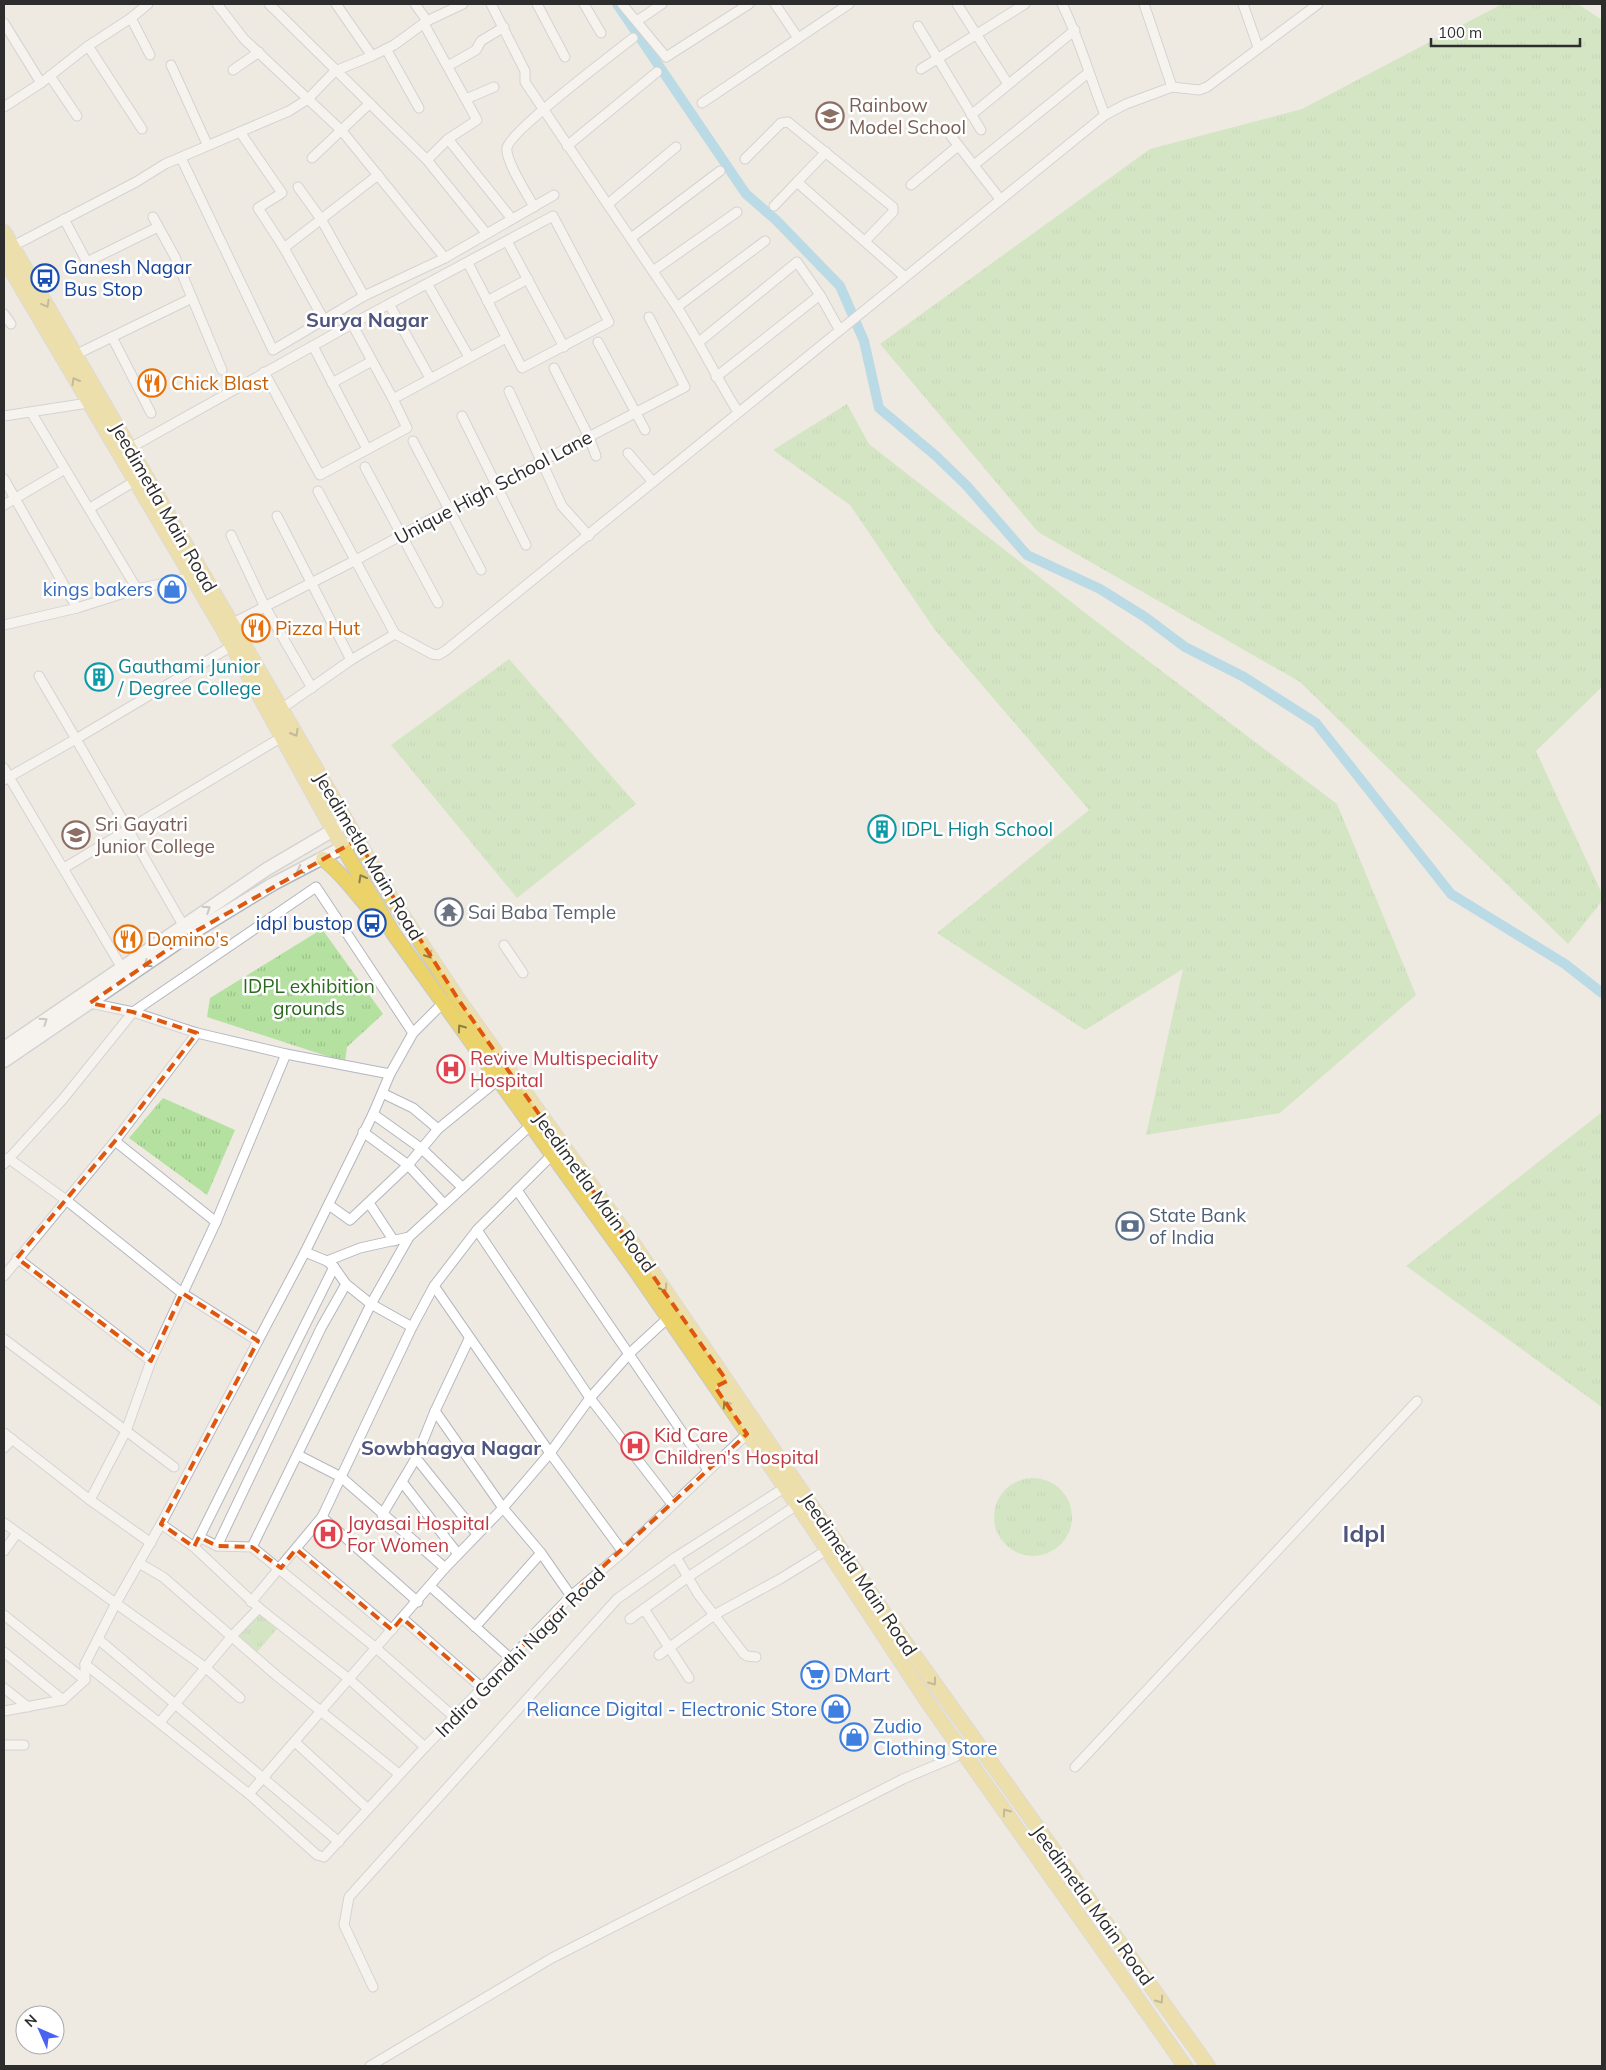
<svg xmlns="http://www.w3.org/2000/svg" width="1606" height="2070" viewBox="0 0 1606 2070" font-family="Mulish,sans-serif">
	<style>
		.grass { fill: url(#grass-tufts) }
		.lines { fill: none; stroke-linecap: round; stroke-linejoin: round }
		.canal { stroke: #7ac7ea; stroke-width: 10 }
		.street-casing { stroke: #b4b6c0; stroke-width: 11 }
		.secondary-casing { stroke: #b4b6c0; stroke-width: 15 }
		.primary-casing { stroke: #c8c8c8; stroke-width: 16 }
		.street { stroke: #fff; stroke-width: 9 }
		.secondary { stroke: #fff; stroke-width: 12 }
		.primary { stroke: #ebd269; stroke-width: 14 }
		.oneway { stroke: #8c804b }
		.oneway2 { stroke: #a0a0a0 }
		.marked { fill: none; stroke: #df570e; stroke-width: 4; stroke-dasharray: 10 6; stroke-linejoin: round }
		.labels { text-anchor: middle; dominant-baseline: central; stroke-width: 5; stroke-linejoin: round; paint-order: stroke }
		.education-label { font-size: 19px; fill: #785e54; stroke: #fff; text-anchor: start }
		.transit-label { font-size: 19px; fill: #164399; stroke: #fff; text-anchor: start }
		.food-label { font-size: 19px; fill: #c56008; stroke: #fff; text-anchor: start }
		.street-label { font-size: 19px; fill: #2d2d2d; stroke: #fff }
		.shop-label { font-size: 19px; fill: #366cbe; stroke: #fff; text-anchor: end }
		.culture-label { font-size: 19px; fill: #0d838f; stroke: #fff; text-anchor: start }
		.worship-label { font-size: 19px; fill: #5b616d; stroke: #fff; text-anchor: start }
		.park-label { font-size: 19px; fill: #2b691f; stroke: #fff }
		.health-label { font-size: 19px; fill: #be3a42; stroke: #fff; text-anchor: start }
		.service-label { font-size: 19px; fill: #4e5e75; stroke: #fff; text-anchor: start }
		.neighbourhood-label { font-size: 20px; font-weight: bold; fill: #4f557d; stroke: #fff }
		.district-label { font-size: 24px; font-weight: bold; fill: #4f557d; stroke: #fff }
	</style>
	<defs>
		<pattern id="grass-tufts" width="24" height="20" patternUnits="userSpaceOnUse" patternTransform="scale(1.25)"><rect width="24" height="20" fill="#b4e1a0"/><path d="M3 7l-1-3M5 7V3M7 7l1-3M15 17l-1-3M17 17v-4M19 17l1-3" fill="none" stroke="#9bc18a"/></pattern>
	</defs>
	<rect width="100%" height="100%" fill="#eee9e1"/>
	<g class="grass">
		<polygon points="1502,4 1578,4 1602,20 1602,687 1536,751 1602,894 1602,901 1568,944 1300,682 1038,532 880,344 1150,149 1302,109"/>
		<polygon points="847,404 869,444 1097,622 1337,804 1416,995 1280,1113 1146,1135 1183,969 1085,1030 937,933 1089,810 935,630 850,505 773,450"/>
		<polygon points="509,659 636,804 517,898 391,745"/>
		<polygon points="322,929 383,1014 347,1047 345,1062 207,1017 210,998"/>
		<polygon points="163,1098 235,1130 207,1195 129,1138"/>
		<polygon points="1602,1112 1602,1407 1406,1266"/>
		<circle cx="1033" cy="1517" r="39"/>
		<polygon points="259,1614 277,1629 257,1652 239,1636"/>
	</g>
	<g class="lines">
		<polyline class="canal" points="617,4 746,194 776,220 840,286 864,341 879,408 936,456 967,486 1027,555 1100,589 1145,617 1185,647 1244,677 1316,723 1451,894 1565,964 1602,993"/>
		<g class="street-casing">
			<g id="street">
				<polyline points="217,4 244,39 342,131 445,258"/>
				<polyline points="269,4 427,160 486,233"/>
				<polyline points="336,4 372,56"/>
				<polyline points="415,4 427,21"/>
				<path d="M491 4 525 71V82L677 307C699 341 716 377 738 412"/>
				<polyline points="537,4 565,57"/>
				<polyline points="584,4 601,33"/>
				<polyline points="622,4 666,57 749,4"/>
				<polyline points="775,4 798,38"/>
				<polyline points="957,4 1008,84"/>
				<path d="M1062 4C1080 40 1090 78 1105 115"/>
				<polyline points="1243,4 1258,47"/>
				<polyline points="131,18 150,55"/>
				<polyline points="637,21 662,4"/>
				<polyline points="4,23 41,83"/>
				<polyline points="424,24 477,120 448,139"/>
				<polyline points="918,26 981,130"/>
				<polyline points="88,46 142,129"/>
				<polyline points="386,49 419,108"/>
				<polyline points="171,65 207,144"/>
				<polyline points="448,66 476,50 481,41 504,27"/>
				<polyline points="921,69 1025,4"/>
				<polyline points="233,70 259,52"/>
				<polyline points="50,76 77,116"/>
				<polyline points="1172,87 1199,90 1207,87 1318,4"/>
				<polyline points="466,99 494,87"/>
				<polyline points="702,103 849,4"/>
				<polyline points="4,107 41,83 88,46 131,18 148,4"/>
				<polyline points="971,115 1075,30"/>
				<polyline points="240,132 282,193 258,208 284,248 324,320"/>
				<polyline points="951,136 1000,199"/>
				<polyline points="567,146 657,72"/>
				<polyline points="826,152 797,182 905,277"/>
				<polyline points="181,158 273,350 364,296 445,258 554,195"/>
				<polyline points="312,158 370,103"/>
				<polyline points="745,159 781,123 788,122 893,207 893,212 865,241"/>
				<polyline points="427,160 448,139 512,219"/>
				<polyline points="974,165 1088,73"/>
				<polyline points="911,185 958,146"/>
				<polyline points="298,187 321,219 364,296"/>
				<polyline points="608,204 676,147"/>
				<polyline points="774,206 797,182"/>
				<path d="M534 207C528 195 505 161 507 148 509 132 614 53 633 38"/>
				<polyline points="153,217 175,257 222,370"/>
				<polyline points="64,219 87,262 158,227"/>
				<polyline points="631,238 720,171"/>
				<polyline points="507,241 564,347"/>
				<polyline points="13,246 136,182 165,164 289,111 308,99 335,71 372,56 394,45 427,21 463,4"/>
				<polyline points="284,248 378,175"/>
				<polyline points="653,271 737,212"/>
				<polyline points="428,285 469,357"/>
				<polyline points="487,301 528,279"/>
				<polyline points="389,304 430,378"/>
				<polyline points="677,307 765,241"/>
				<polyline points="4,314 11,324"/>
				<polyline points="352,324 393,399"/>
				<polyline points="112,337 151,413"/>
				<polyline points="598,342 645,430"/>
				<polyline points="699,342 797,262 820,295 839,329"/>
				<polyline points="313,346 367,449"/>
				<polyline points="75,355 192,298"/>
				<polyline points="554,368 589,437 596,456"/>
				<polyline points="264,372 320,475 407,428 393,399 506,338"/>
				<polyline points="716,377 820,295"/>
				<polyline points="332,383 372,361"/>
				<polyline points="509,391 562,506 589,536"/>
				<polyline points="4,416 88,403"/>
				<polyline points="462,416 526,545"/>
				<polyline points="413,441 481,570"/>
				<polyline points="130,448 352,324 553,216 609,322 522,368 468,263"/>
				<polyline points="628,453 653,482"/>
				<polyline points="365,467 438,603"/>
				<polyline points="4,479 77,608"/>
				<polyline points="318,491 395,634"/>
				<polyline points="4,505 65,469"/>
				<polyline points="90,508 135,481"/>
				<polyline points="277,516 351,660"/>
				<polyline points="231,535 264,605 312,688"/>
				<polyline points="137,589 192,577"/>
				<polyline points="231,624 356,560 448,510 685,387 649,317"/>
				<polyline points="4,625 77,608 137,589 31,412"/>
				<polyline points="39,676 76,739 232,646"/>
				<polyline points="281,709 351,660 395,634 432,654 438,655 445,651 1105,115 1126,104 1172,87 1144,4"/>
				<polyline points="4,768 9,777 4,780"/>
				<polyline points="64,868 282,737"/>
				<polyline points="504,945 523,973"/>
				<polyline points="122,968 9,777 76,739 183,925"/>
				<polyline points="90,1003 133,1012 197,1033 286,1054 390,1074"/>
				<polyline points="382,1093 413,1108 438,1129"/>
				<polyline points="373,1114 422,1149 462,1187"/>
				<polyline points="363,1132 408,1165 444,1204"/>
				<polyline points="115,1141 216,1222"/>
				<polyline points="8,1158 66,1200 182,1293 258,1341"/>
				<polyline points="4,1164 63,1099 133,1012 316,887 413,1033"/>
				<polyline points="517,1190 708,1470"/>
				<polyline points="369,1203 394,1241"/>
				<polyline points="329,1205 350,1220 408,1165 438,1129 498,1080"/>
				<polyline points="477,1230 590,1398 672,1504"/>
				<polyline points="305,1252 327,1261 334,1267 346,1284 371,1304 412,1327"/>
				<polyline points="17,1258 151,1361"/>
				<polyline points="327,1261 360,1248 409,1237 531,1125"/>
				<polyline points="4,1276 115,1141 197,1033"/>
				<polyline points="434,1286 550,1453 623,1552"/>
				<polyline points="4,1339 174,1467"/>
				<polyline points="435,1411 503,1508 541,1553 571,1596"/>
				<polyline points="4,1433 90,1500 151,1543"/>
				<polyline points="4,1448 12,1439"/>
				<polyline points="298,1455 341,1477 445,1568"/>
				<polyline points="416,1458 477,1534"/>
				<polyline points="402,1482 458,1554"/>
				<polyline points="90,1500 126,1431 151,1361 216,1222 286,1054"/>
				<polyline points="382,1515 416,1458 435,1411 469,1339"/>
				<polyline points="322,1517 418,1602"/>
				<polyline points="4,1523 206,1668 240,1698"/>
				<polyline points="161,1524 194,1547 259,1608 349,1679 425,1747"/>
				<polyline points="199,1537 217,1546 252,1547 376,1648 454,1717"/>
				<polyline points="197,1542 334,1267"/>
				<polyline points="217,1546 321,1328 346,1284"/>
				<polyline points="252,1547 371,1304 409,1237"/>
				<polyline points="296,1549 392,1630"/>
				<polyline points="4,1551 17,1533"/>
				<polyline points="676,1557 698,1594 744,1654 747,1656 756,1657"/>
				<polyline points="139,1563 163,1577 277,1676 399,1774"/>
				<polyline points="430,1586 510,1658"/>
				<polyline points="251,1602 322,1517 412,1327 434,1286 477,1230 553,1154"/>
				<polyline points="644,1609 689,1678"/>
				<polyline points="4,1615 85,1680"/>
				<polyline points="402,1618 482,1688"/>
				<polyline points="630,1619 688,1577 797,1505"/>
				<polyline points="475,1627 541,1553"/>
				<polyline points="98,1639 339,1842"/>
				<polyline points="4,1652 63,1700"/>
				<polyline points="659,1655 714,1615 780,1579 827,1550"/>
				<polyline points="85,1664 249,1794 317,1855 324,1857 425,1747 571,1596 623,1552 747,1434"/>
				<polyline points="4,1688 28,1707"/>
				<polyline points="4,1711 63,1700 85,1680 85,1664 116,1603 161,1524 305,1252 373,1114 390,1074 413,1033 443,1003"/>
				<polyline points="160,1722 233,1635 259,1608"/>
				<polyline points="295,1742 368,1809"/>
				<polyline points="4,1745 24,1745"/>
				<polyline points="1075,1767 1417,1401"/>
				<polyline points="249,1794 445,1568 503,1508 550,1453 590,1398 630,1353 668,1318"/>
				<polyline points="373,1987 344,1925 349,1897 617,1599 676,1557 784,1488"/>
				<polyline points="370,2066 552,1958 903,1779 955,1757 963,1751"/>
			</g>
		</g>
		<g class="secondary-casing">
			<g id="secondary">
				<polyline points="4,1048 267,869 347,822"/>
				<polyline points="4,1061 189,935 273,884 357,840"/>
			</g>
		</g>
		<g class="primary-casing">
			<g id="primary">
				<polyline points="4,232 393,901 460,1002 639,1252 887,1617 1208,2066"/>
				<polyline points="4,258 221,626 333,830 393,933 636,1271 809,1522 931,1707 1185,2066"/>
				<path d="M323 859C345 875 359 899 378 918"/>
			</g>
		</g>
		<use href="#street" class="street"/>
		<use href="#secondary" class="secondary"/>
		<use href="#primary" class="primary"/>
	</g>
	<defs><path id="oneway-chevron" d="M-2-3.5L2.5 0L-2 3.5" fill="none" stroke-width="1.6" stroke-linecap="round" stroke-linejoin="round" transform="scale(1.25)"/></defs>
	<g class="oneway">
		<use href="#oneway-chevron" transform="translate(46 304) rotate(61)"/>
		<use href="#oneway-chevron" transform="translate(75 381) rotate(-120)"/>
		<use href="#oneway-chevron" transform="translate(295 733) rotate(60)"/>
		<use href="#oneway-chevron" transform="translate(362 878) rotate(-119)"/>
		<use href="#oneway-chevron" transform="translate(429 955) rotate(57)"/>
		<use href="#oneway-chevron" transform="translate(461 1028) rotate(-126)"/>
		<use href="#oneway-chevron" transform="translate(664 1288) rotate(56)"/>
		<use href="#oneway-chevron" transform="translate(726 1404) rotate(-124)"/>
		<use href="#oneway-chevron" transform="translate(933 1682) rotate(54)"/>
		<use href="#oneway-chevron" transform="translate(1006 1812) rotate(-126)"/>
		<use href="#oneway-chevron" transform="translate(1160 2000) rotate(55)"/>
	</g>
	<g class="oneway2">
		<use href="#oneway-chevron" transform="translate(300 870) rotate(153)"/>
		<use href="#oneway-chevron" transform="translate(207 909) rotate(-34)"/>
		<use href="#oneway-chevron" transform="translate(147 964) rotate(145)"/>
		<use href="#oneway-chevron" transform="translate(44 1021) rotate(-34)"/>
	</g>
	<path d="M0 0H1606V2070H0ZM357 840 460 1002 727 1381 715 1387 747 1434 571 1596 482 1688 402 1618 392 1630 296 1549 281 1568 252 1547 217 1546 199 1537 194 1547 161 1524 258 1341 182 1293 151 1361 17 1258 115 1141 197 1033 133 1012 90 1003 189 935Z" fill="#eee9e1" fill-opacity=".55" fill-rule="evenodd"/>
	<path class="marked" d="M357 840 460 1002 727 1381 715 1387 747 1434 571 1596 482 1688 402 1618 392 1630 296 1549 281 1568 252 1547 217 1546 199 1537 194 1547 161 1524 258 1341 182 1293 151 1361 17 1258 115 1141 197 1033 133 1012 90 1003 189 935Z"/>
	<defs>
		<g id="school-ring" transform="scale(1.4375)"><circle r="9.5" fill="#fff" stroke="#8d6e63" stroke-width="1.5"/><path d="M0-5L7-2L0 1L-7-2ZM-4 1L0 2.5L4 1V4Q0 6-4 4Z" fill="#8d6e63"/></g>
		<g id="bus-ring" transform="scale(1.4375)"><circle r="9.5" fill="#fff" stroke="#1a4fb4" stroke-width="1.5"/><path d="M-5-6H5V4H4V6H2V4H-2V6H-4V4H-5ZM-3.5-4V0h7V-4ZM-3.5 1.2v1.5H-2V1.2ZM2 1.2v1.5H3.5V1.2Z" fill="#1a4fb4"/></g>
		<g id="restaurant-ring" transform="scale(1.4375)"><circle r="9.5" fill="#fff" stroke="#e8710a" stroke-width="1.5"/><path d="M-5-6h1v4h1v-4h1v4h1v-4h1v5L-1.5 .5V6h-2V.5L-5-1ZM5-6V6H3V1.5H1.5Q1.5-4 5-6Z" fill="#e8710a"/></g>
		<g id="shop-ring" transform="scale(1.4375)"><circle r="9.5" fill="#fff" stroke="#3f7fe0" stroke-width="1.5"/><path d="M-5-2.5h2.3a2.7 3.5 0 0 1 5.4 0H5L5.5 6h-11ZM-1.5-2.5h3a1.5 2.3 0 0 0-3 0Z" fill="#3f7fe0"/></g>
		<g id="building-ring" transform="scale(1.4375)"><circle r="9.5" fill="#fff" stroke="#0f9aa8" stroke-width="1.5"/><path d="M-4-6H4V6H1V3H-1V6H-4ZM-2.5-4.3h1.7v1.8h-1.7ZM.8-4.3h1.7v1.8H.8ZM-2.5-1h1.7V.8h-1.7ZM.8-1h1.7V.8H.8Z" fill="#0f9aa8"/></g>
		<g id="university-ring" transform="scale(1.4375)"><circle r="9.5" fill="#fff" stroke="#8d6e63" stroke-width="1.5"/><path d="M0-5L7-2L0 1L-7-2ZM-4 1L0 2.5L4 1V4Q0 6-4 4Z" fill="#8d6e63"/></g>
		<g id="temple-ring" transform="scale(1.4375)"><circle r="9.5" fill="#fff" stroke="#6b7280" stroke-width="1.5"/><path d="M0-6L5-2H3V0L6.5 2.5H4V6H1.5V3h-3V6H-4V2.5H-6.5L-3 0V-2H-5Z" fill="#6b7280"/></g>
		<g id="hospital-ring" transform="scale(1.4375)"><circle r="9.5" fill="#fff" stroke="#e0444e" stroke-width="1.5"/><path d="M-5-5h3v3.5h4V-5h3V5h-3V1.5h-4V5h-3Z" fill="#e0444e"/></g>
		<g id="bank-ring" transform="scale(1.4375)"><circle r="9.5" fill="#fff" stroke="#5c6f8a" stroke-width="1.5"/><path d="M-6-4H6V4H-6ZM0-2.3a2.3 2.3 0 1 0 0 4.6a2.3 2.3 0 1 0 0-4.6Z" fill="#5c6f8a"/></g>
		<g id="supermarket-ring" transform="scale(1.4375)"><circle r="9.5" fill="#fff" stroke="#3f7fe0" stroke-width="1.5"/><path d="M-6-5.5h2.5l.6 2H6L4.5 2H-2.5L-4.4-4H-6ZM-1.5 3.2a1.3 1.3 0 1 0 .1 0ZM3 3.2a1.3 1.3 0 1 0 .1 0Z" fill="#3f7fe0"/></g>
	</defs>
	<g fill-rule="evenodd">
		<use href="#school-ring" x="830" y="116"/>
		<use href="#bus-ring" x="45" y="278"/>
		<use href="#restaurant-ring" x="152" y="383"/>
		<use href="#shop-ring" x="172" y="589"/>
		<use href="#restaurant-ring" x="256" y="628"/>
		<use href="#building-ring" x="99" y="677"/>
		<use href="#building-ring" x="882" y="829"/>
		<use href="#university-ring" x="76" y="835"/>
		<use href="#temple-ring" x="449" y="912"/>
		<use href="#bus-ring" x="372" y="923"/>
		<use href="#restaurant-ring" x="128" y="939"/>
		<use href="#hospital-ring" x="451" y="1069"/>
		<use href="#bank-ring" x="1130" y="1226"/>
		<use href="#hospital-ring" x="635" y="1446"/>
		<use href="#hospital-ring" x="328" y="1534"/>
		<use href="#supermarket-ring" x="815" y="1675"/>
		<use href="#shop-ring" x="836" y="1709"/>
		<use href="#shop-ring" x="854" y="1737"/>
	</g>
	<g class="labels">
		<g class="education-label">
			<text x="849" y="105">Rainbow<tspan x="849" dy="22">Model School</tspan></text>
			<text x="95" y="824">Sri Gayatri<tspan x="95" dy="22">Junior College</tspan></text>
		</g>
		<g class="transit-label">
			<text x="64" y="267">Ganesh Nagar<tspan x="64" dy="22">Bus Stop</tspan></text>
			<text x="353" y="923" text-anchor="end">idpl bustop</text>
		</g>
		<g class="food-label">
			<text x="171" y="383">Chick Blast</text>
			<text x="275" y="628">Pizza Hut</text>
			<text x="147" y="939">Domino's</text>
		</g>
		<g class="street-label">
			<text transform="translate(493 487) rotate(-28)">Unique High School Lane</text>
			<text transform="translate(164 507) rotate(60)">Jeedimetla Main Road</text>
			<text transform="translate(369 856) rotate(59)">Jeedimetla Main Road</text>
			<text transform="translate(595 1192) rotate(54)">Jeedimetla Main Road</text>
			<text transform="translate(859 1574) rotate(56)">Jeedimetla Main Road</text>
			<text transform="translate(520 1652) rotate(-45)">Indira Gandhi Nagar Road</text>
			<text transform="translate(1093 1905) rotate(54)">Jeedimetla Main Road</text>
		</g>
		<g class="shop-label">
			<text x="153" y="589">kings bakers</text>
			<text x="834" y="1675" text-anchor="start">DMart</text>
			<text x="817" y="1709">Reliance Digital - Electronic Store</text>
			<text x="873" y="1726" text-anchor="start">Zudio<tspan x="873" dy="22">Clothing Store</tspan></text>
		</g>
		<g class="culture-label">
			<text x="118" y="666">Gauthami Junior<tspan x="118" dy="22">/ Degree College</tspan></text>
			<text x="901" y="829">IDPL High School</text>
		</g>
		<g class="worship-label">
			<text x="468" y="912">Sai Baba Temple</text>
		</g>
		<g class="park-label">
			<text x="309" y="986">IDPL exhibition<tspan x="309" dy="22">grounds</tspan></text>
		</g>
		<g class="health-label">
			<text x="470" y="1058">Revive Multispeciality<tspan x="470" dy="22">Hospital</tspan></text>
			<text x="654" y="1435">Kid Care<tspan x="654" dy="22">Children's Hospital</tspan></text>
			<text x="347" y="1523">Jayasai Hospital<tspan x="347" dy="22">For Women</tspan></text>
		</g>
		<g class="service-label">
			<text x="1149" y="1215">State Bank<tspan x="1149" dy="22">of India</tspan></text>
		</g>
		<g class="neighbourhood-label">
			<text x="367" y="319">Surya Nagar</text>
			<text x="451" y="1447">Sowbhagya Nagar</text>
		</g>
		<g class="district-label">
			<text x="1364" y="1533">Idpl</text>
		</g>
	</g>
	<rect width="1606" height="2070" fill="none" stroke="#2d2d2d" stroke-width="10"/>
	<g transform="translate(40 2030) rotate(315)"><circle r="24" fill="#ffffff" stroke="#ababab"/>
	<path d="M0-4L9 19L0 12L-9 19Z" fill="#4a62f2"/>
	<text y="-8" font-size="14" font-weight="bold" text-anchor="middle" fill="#2d2d2d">N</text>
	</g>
	<path d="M1431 38v8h149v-8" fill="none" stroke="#2d2d2d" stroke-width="2.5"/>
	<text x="1438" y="38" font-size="15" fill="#2d2d2d" stroke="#ffffff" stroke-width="4" paint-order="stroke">100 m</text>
</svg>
